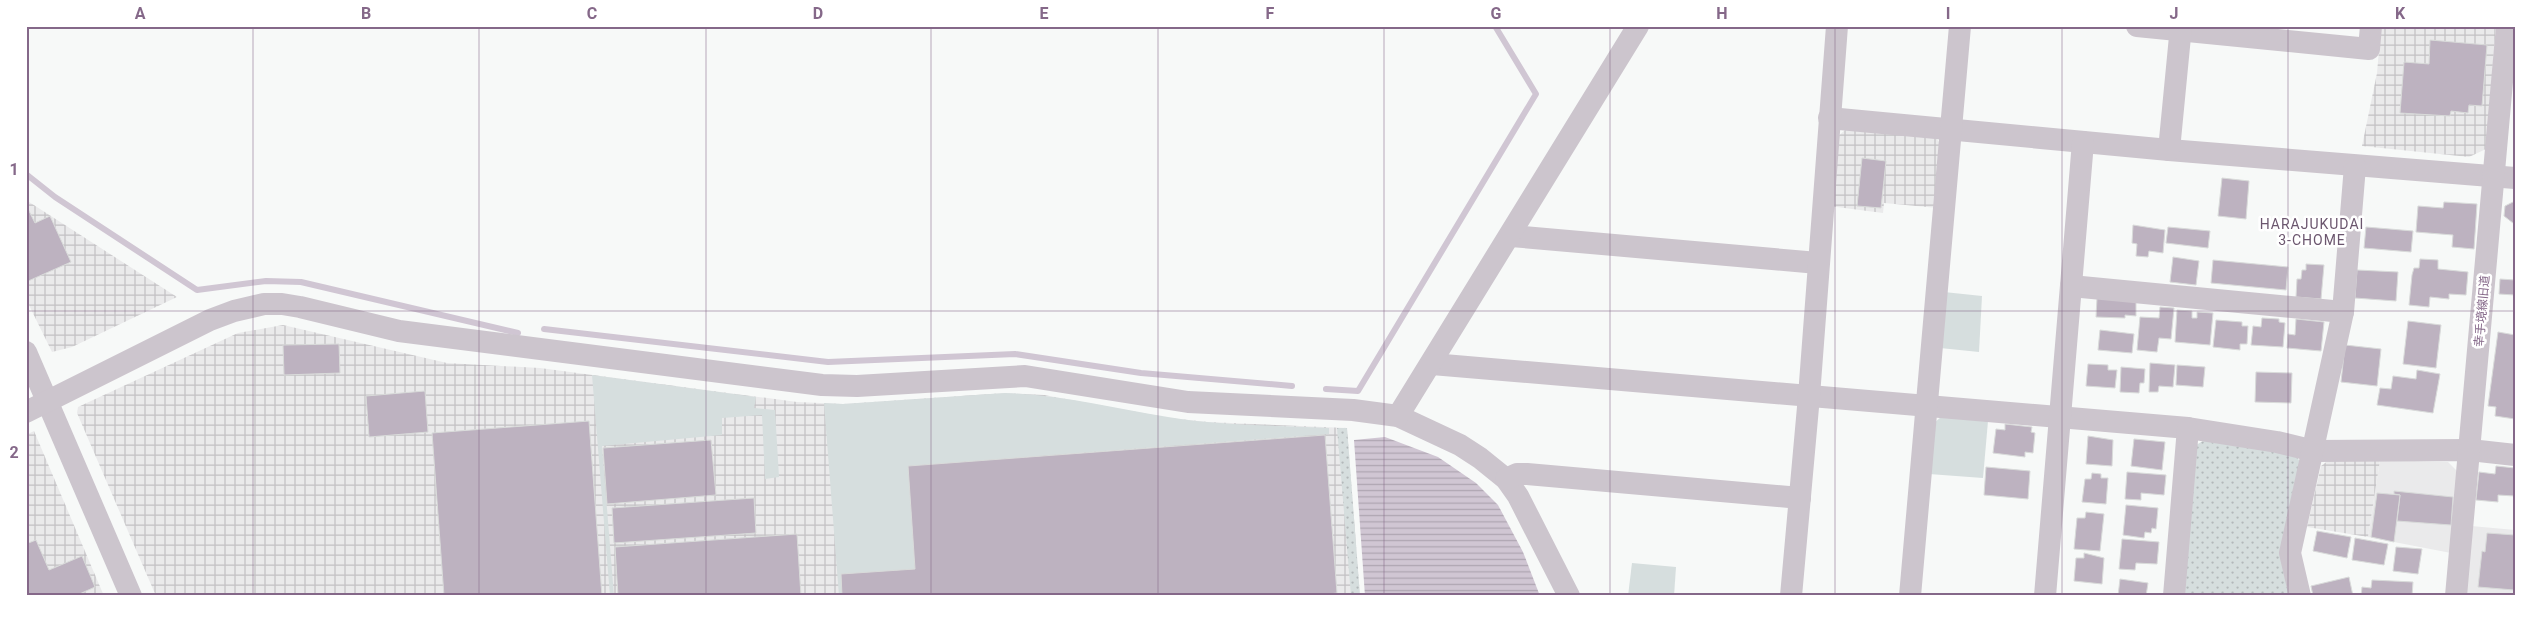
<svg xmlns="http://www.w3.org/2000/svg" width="2541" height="622" viewBox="0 0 2541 622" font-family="Roboto,'Noto Sans JP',sans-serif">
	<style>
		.built { fill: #eaeaeb }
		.industrial { fill: url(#industrial-grid) }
		.grass { fill: #d6dede }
		.park { fill: url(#park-dots) }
		.water { fill: url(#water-rules) }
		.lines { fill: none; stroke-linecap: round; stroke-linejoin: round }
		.stream { stroke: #d0c6d3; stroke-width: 6 }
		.building { fill: #bdb2c0; stroke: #d9dbda }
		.minor { stroke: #ccc5cd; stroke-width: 22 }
		.grid { fill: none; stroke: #856889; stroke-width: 1; stroke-opacity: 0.55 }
		.labels { text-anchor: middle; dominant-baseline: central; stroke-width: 5; stroke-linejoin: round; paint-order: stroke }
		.street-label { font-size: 12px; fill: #856889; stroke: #fff }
		.neighbourhood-label { font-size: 14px; letter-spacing: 1px; fill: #6b566e; stroke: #fff }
		.neatline { fill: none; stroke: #856889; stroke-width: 2 }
		.grid-label { font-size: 16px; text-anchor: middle; font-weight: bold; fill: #856889 }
	</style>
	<defs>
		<pattern id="industrial-grid" width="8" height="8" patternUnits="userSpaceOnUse" patternTransform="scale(1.25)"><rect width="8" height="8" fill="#eaeaeb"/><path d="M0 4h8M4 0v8" fill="none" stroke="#c3c1c4"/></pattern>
		<pattern id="park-dots" width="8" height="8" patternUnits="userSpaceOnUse" patternTransform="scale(1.25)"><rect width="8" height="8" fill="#d6dede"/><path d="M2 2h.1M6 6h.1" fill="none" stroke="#b3b8ba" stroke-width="1.8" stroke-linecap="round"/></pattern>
		<pattern id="water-rules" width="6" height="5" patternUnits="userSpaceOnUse" patternTransform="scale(1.25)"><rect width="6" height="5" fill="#d0c6d3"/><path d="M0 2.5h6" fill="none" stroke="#aea5b1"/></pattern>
	</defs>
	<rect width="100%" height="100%" fill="#f7f9f8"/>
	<g class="built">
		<polygon points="2380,460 2448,462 2457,471 2451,553 2368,537"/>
		<polygon points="2471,526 2515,530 2515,596 2466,596"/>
	</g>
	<g class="industrial">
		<polygon points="2381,26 2496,26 2486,149 2469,157 2362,146 2377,73"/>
		<polygon points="1845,130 1936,138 1942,146 1938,208 1884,203 1883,213 1829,206 1836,138"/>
		<polygon points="26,200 177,297 72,347 52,352 26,299"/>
		<polygon points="283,325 447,363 540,368 797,402 843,404 1005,393 1044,395 1169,418 1208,422 1347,428 1360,596 156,596 77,413 78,407 238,333"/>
		<polygon points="34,431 104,596 26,596 26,435"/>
		<polygon points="2329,460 2380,460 2368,537 2307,527 2321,466"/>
	</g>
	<g class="grass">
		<polygon points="1944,292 1982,296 1979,352 1940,348"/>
		<polygon points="592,375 756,397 754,408 775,410 779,477 765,479 762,415 722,418 722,435 602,446 614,596 610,596"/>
		<path d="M1005 393C1062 395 1113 408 1168 417 1221 426 1275 425 1329 428V434L908 466 915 569 841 574 842 596H839L824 403 843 404Z"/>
		<polygon points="1941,417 1988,421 1983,478 1929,474 1933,424"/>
		<polygon points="1632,563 1676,567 1674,596 1628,596"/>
	</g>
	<g class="park">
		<polygon points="1337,428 1347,428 1360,596 1351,596"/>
		<polygon points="2208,438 2293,452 2302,464 2289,596 2179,596 2191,448"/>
	</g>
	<polygon class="water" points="1385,437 1438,457 1476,483 1498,505 1523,552 1540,596 1365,596 1354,440"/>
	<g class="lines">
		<g class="stream">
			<polyline points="26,174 55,197 197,290 266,281 301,282 518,333"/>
			<polyline points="544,329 828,362 1015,354 1141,373 1292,386"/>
			<polyline points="1326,389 1358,391 1536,94 1495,26"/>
		</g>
	</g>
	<g class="building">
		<polygon points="2430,40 2487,45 2482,106 2469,105 2468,113 2451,111 2450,116 2400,113 2404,62 2429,64"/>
		<polygon points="1862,158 1886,161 1881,208 1857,206"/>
		<polygon points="2222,178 2249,181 2246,219 2218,216"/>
		<polygon points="2515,201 2515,222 2513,223 2504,216 2505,206"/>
		<polygon points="2444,202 2477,204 2474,249 2452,247 2453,235 2416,232 2418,206 2443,208"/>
		<polygon points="28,209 35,223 50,216 71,262 26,282 26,210"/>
		<polygon points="2133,225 2165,230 2163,253 2149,251 2148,257 2136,256 2137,244 2132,243"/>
		<polygon points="2168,227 2210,231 2208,248 2166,243"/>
		<polygon points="2366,227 2413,231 2411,252 2364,248"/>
		<polygon points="2173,257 2199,261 2196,285 2170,282"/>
		<polygon points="2420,259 2438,260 2438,269 2468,272 2466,295 2449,294 2449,299 2430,297 2429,307 2409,305 2412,275 2414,268 2419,268"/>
		<polygon points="2213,260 2288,267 2286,290 2211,283"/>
		<polygon points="2306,264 2324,265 2321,299 2296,297 2297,279 2301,279 2302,270 2306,270"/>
		<polygon points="2357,270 2398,272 2396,301 2355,298"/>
		<polygon points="2500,279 2515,280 2515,295 2499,294"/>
		<polygon points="2097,298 2136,300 2136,316 2125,315 2125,318 2096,317"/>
		<polygon points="2160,307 2174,308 2171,339 2159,338 2157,352 2137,350 2140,317 2159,318"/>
		<polygon points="2177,310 2192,311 2192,318 2197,318 2197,312 2213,313 2210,345 2175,342"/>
		<polygon points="2262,318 2279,319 2279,322 2285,323 2283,347 2251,345 2253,326 2261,327"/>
		<polygon points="2296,319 2324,322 2321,351 2287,348 2288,334 2295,335"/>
		<polygon points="2216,320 2242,322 2242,326 2248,326 2247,344 2240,344 2240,350 2213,347"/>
		<polygon points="2408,321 2441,325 2436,368 2403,364"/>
		<polygon points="2100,330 2134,334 2132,353 2098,350"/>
		<polygon points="2498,332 2515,335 2515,419 2495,416 2496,407 2488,406"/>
		<polygon points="339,344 340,373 284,375 283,345"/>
		<polygon points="2345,345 2381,349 2377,386 2341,382"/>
		<polygon points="2150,363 2175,365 2173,387 2159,386 2158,392 2149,392"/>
		<polygon points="2088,364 2108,365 2108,370 2117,370 2115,388 2086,386"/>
		<polygon points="2177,365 2205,367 2203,387 2176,385"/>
		<polygon points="2121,367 2145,369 2144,383 2140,383 2139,393 2120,392"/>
		<polygon points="2417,370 2440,374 2433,413 2377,405 2380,388 2391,389 2393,376 2416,379"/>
		<polygon points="2256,372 2292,373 2291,403 2255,402"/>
		<polygon points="425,391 428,432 369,437 366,396"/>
		<polygon points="589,421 602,596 444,596 432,433"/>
		<polygon points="2005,424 2032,427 2031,432 2035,433 2033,453 2025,452 2025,457 1993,453 1996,429 2005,430"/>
		<polygon points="1325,435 1337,593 1314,596 842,596 841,574 915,569 908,466"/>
		<polygon points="2088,436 2113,440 2112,466 2086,464"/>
		<polygon points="2134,439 2165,442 2162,470 2131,466"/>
		<polygon points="711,440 716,495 607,504 603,448"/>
		<polygon points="2496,466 2515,468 2515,496 2498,495 2498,502 2476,500 2479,472 2495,474"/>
		<polygon points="1986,467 2030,471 2028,499 1984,495"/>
		<polygon points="2127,472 2166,475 2164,495 2141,493 2141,500 2125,499"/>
		<polygon points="2092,473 2101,474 2101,478 2108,478 2106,504 2082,502 2085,479 2091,479"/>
		<polygon points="2394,491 2453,497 2451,525 2397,521 2400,495 2394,494"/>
		<polygon points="2377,493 2400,495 2394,542 2371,537"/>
		<polygon points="754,498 756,533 614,543 612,508"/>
		<polygon points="2126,505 2158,508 2156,529 2152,528 2151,533 2145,532 2144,538 2123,535"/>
		<polygon points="2086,512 2104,514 2100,551 2074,549 2077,518 2085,518"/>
		<polygon points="2317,531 2351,537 2347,558 2313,551"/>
		<polygon points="2487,533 2515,535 2514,590 2478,587 2482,551 2485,552"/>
		<polygon points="797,534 801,596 618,596 615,547"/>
		<polygon points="2355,538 2388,544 2384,565 2352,560"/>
		<polygon points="2122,539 2159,542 2157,564 2136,563 2135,570 2119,569"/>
		<polygon points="36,540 49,570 82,556 95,587 75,596 26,596 26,544"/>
		<polygon points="2396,547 2422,549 2418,574 2393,571"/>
		<polygon points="2084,553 2104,558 2102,584 2074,581 2076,558 2084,558"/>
		<polygon points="2349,577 2353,596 2313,596 2311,586"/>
		<polygon points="2120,579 2148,583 2146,596 2118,596"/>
		<polygon points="2372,580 2413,582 2412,596 2361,596 2362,587 2371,588"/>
	</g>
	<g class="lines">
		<g class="minor">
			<polyline points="2137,26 2369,49 2371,26"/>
			<polyline points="1829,118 2169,150 2515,178"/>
			<polyline points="2169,150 2181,26"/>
			<polyline points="1511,236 1818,263"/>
			<polyline points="2071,286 2343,312"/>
			<polyline points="26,352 131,596"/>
			<polyline points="1432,364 2188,428 2277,442 2314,451 2470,450 2515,455"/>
			<polyline points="26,412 210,320 234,311 264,304 282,304 300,307 399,331 822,385 857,386 1025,376 1188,402 1353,410 1398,416 1460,445 1480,458 1506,479 1518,496 1569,596"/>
			<polyline points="1398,416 1638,26"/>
			<polyline points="1506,479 1517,474 1527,474 1800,498"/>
			<polyline points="1791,596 1809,396 1837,26"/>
			<polyline points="1910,596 1960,26"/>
			<polyline points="2045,596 2083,142"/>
			<polyline points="2174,596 2188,428"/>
			<polyline points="2300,596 2290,553 2343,312 2355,166"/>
			<polyline points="2456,596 2507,26"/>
		</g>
	</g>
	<path class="grid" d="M253 26V596M479 26V596M706 26V596M931 26V596M1158 26V596M1384 26V596M1610 26V596M1835 26V596M2062 26V596M2288 26V596M26 311H2515"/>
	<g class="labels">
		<g class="street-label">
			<text transform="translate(2482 311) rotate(-85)">幸手境線旧道</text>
		</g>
		<g class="neighbourhood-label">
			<text x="2312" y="224">HARAJUKUDAI<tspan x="2312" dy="16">3-CHOME</tspan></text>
		</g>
	</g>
	<rect width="2541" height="622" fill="none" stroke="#ffffff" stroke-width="55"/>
	<rect x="28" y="28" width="2486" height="566" class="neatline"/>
	<g class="grid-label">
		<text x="140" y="19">A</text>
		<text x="366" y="19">B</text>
		<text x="592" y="19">C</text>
		<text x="818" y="19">D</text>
		<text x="1044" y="19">E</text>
		<text x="1270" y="19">F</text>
		<text x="1496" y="19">G</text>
		<text x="1722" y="19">H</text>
		<text x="1948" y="19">I</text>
		<text x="2174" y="19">J</text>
		<text x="2400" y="19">K</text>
		<text x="14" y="175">1</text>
		<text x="14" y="458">2</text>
	</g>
</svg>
